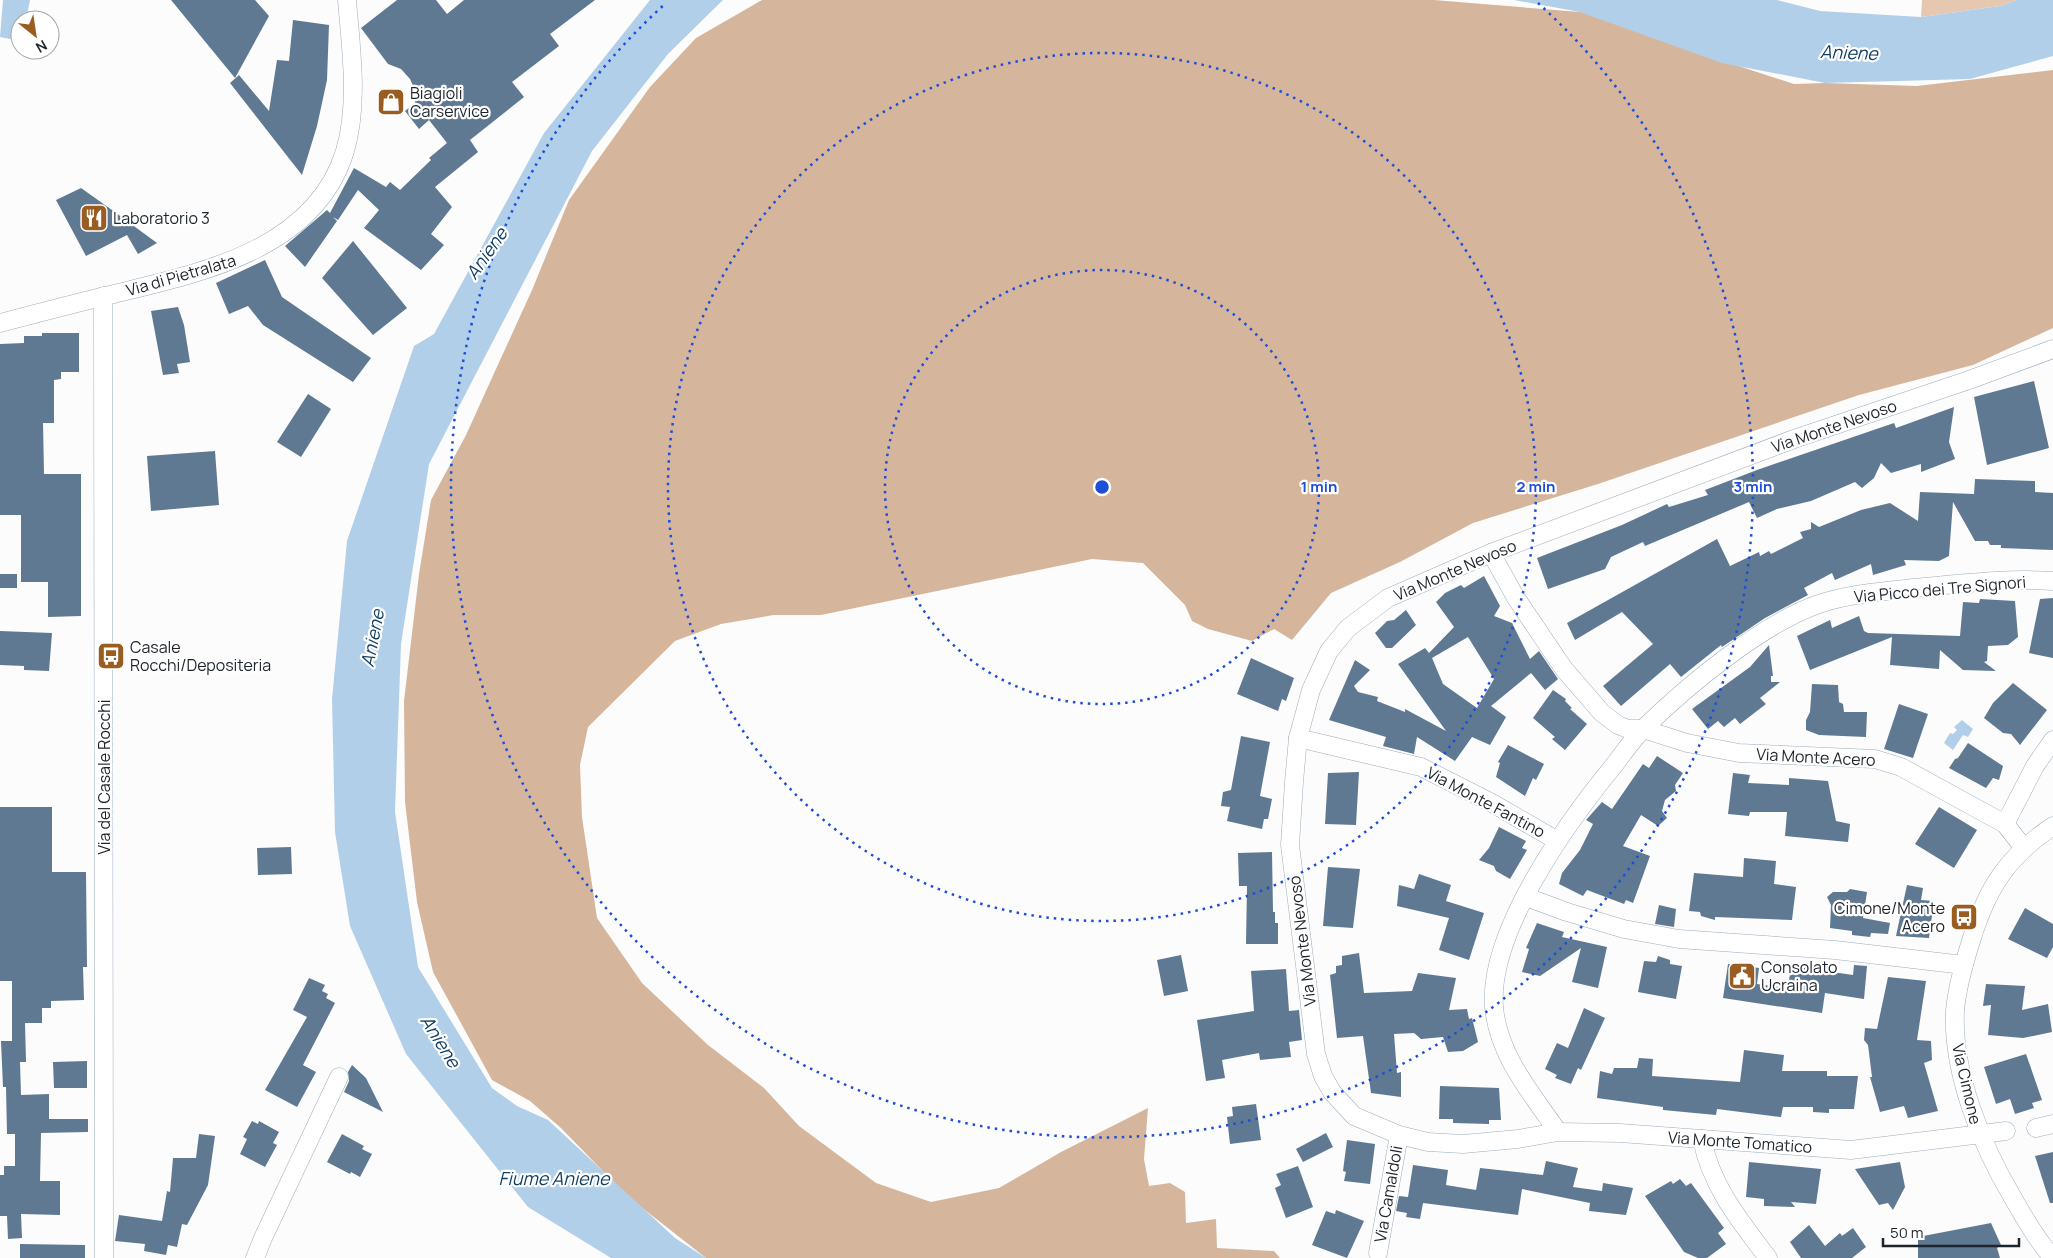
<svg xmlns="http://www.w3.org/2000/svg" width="2053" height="1258" viewBox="0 0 2053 1258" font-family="Manrope,sans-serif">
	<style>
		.green { fill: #e6c7af }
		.forest { fill: #d5b69d }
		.water { fill: #b2cfea }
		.building { fill: #5f7993; fill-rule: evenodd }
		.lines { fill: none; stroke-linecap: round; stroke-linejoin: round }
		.minor-casing { stroke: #9cadbe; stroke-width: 19 }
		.minor { stroke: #fff; stroke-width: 18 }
		.ring { fill: none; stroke: #1d4ed8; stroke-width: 2.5; stroke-dasharray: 2.5 5 }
		.labels { text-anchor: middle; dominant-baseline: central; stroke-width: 4.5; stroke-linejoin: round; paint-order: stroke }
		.poi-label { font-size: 16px; fill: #1e242b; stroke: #fff; text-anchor: start }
		.street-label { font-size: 16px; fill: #1e242b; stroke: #fff }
		.water-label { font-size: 18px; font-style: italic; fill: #123e63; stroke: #fff }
		.centre { fill: #1d4ed8; stroke: #fff; stroke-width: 2.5 }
		.ring-label { font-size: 15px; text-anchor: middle; font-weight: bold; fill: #1d4ed8; stroke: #fff; stroke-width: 4.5; stroke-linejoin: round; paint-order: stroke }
	</style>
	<rect width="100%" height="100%" fill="#fcfcfc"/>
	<polygon class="green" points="1922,0 2017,0 2000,6 1921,17"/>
	<polygon class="forest" points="762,0 1434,0 1580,12 1604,16 1708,56 1794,84 1825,83 1917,86 2053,70 2053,328 1973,365 1859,395 1598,484 1473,523 1400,562 1331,593 1292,640 1274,629 1252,641 1208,629 1192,621 1185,605 1143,563 1092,559 821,615 774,615 721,624 675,641 588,727 580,765 582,817 597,918 642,983 708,1045 764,1088 799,1126 876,1183 931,1202 999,1188 1061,1152 1148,1108 1144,1159 1149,1186 1170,1183 1185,1192 1186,1223 1216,1219 1217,1248 1274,1251 1280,1258 706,1258 627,1196 561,1128 530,1101 492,1080 433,972 417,902 405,802 404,701 419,574 431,500 466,435 532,290 569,200 650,87 696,38"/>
	<g class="water">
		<polygon points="3,0 30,0 26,20 20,20 20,41 0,37"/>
		<polygon points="650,0 723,0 668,54 592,151 429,464 401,644 395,812 418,967 492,1088 517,1106 548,1120 675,1238 706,1258 611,1258 528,1207 406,1054 350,926 335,832 332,699 347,541 414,346 434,334 544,133"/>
		<polygon points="1514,0 1777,0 1820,11 1921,17 2000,6 2017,0 2053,0 2053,56 1970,79 1825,83 1722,63 1580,12"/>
		<polygon points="1962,720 1973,729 1968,737 1963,735 1953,750 1944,743 1950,733 1953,734 1957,730 1954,727"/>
	</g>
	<g class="building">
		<polygon points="171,0 255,0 269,16 235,78"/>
		<polygon points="397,0 436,0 447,14 464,0 595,0 550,34 559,46 512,82 524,97 470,140 478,152 435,187 452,207 431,234 444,245 421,270 364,228 379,210 358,190 338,220 333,217 337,221 305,267 285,246 327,210 330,213 354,168 386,187 390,182 400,190 431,160 429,158 447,143 429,120 419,129 405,111 415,103 415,90 410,79 401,69 388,64 361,28"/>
		<polygon points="293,20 329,25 327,80 317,126 302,175 230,83 239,75 269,111 277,60 289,61"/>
		<polygon points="81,188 112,210 157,243 138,254 127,235 86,256 56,200"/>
		<polygon points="353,241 407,308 373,335 322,278"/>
		<polygon points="265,260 282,297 371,358 353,382 263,325 248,306 229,314 216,283"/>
		<polygon points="178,307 184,325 190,362 177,364 179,373 163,375 151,311"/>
		<polygon points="42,333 79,333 79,372 61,372 61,379 54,380 54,423 43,423 44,474 81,474 81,616 48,617 48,582 21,582 21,515 0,515 0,344 24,343 24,336 42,336"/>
		<polygon points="2034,381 2049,448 1987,465 1974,397"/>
		<polygon points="308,394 331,409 301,457 277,442"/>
		<polygon points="1954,407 1949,442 1955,459 1921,472 1921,464 1891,473 1881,463 1874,478 1862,488 1855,482 1811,501 1777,509 1757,518 1749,502 1645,546 1643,542 1611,557 1605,569 1548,589 1537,558 1622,525 1667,504 1669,507 1708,495 1705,490 1757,470 1894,423 1896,428"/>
		<polygon points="215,451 219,505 151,511 147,456"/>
		<polygon points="1975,479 2035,481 2035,492 2053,493 2053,550 2001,548 2001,545 1990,545 1988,541 1975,541 1953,502 1949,556 1939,561 1904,560 1906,565 1873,575 1871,564 1835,580 1832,573 1804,588 1808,595 1765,618 1722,647 1721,645 1681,677 1670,664 1621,706 1603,686 1653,644 1622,612 1575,640 1567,623 1717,539 1730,566 1759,552 1760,556 1769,551 1771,554 1803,538 1800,532 1811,529 1811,522 1819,527 1861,510 1890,503 1918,521 1920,492 1974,494"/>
		<rect x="0" y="574" width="17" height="14"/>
		<path d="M1484 576 1500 606 1494 616 1512 623 1530 659 1539 651 1558 679 1545 690 1531 673 1491 706 1506 717 1490 745 1472 737 1455 761 1417 737 1414 754 1383 746 1386 737 1329 720 1355 660 1370 670 1354 686 1358 692 1378 697 1377 701 1405 712V709L1446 731 1398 664 1425 648 1429 653 1454 627 1436 602 1445 593 1461 585 1464 588ZM1468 637 1494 679 1477 708 1443 684 1432 658Z"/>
		<polygon points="2053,598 2053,658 2029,653 2040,599"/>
		<polygon points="1980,599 2015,601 2018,637 2008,645 1988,646 1987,661 1984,662 1996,671 1963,670 1940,650 1939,669 1890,665 1892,637 1810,670 1797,636 1830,620 1832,628 1859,616 1864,631 1868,633 1960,636 1963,602 1979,603"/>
		<polygon points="1406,610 1416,625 1392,648 1386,648 1375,633 1387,621 1394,620"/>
		<polygon points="0,631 52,633 49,671 24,670 24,666 0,665"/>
		<polygon points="1769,645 1773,676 1771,676 1771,682 1780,682 1760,698 1766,704 1740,724 1735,718 1724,727 1718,721 1708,729 1692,709 1750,667"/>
		<polygon points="1251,658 1294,678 1286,701 1282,699 1278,711 1237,694"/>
		<polygon points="2013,683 2047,710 2020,745 2011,734 2003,733 1984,718 1993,703"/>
		<polygon points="1812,684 1838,685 1839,702 1843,704 1844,712 1867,712 1866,737 1819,735 1806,730 1806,720 1810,712"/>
		<polygon points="1553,690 1566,699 1565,701 1572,708 1570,709 1587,724 1565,750 1552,739 1555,737 1533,718"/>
		<polygon points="1899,704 1928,714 1913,758 1884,749"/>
		<polygon points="1241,736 1270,742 1260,796 1272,799 1268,819 1264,819 1262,829 1227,821 1230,807 1221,806 1223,792 1231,790"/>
		<polygon points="1968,743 2003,766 1999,780 1993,778 1986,788 1949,768 1955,759 1958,758"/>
		<polygon points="1508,745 1544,764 1536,780 1533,778 1525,796 1496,777 1500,763 1498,762"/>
		<polygon points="1657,756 1683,773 1675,785 1676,791 1665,800 1662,811 1667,818 1658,826 1641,815 1623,846 1650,856 1633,903 1626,900 1624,904 1587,890 1583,896 1559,884 1562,873 1580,850 1593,824 1586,820 1602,802 1612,809 1643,764 1649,768"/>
		<polygon points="1359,772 1356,825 1325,824 1328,773"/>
		<polygon points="1733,773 1750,775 1748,783 1789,785 1789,778 1828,781 1836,821 1850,824 1848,842 1785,836 1787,812 1750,812 1749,816 1728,814"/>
		<polygon points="0,807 52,807 52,872 86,872 87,967 83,967 84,1000 51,1001 51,1008 42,1008 42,1023 25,1023 26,1062 20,1062 21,1095 49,1094 49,1119 88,1119 88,1132 41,1133 40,1181 60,1181 60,1215 21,1214 22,1238 8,1239 7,1216 0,1216 0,1175 4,1175 4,1166 15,1166 15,1134 7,1134 6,1087 3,1087 1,1041 12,1041 12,981 0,981"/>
		<polygon points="1939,807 1977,830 1954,868 1915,844"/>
		<polygon points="1499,827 1526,841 1522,848 1527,850 1510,879 1496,871 1494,866 1479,860 1489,848"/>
		<polygon points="291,847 292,874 258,875 257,848"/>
		<polygon points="1272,852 1273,912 1275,912 1275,923 1278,923 1278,944 1246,944 1247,886 1239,886 1238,853"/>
		<polygon points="1744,858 1776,861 1774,884 1796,887 1792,920 1715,917 1715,920 1701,916 1700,912 1689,911 1694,873 1743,877"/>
		<polygon points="1328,867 1360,869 1353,928 1323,926"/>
		<polygon points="1419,874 1451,885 1446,901 1484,913 1469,960 1439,950 1449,918 1397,906 1399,885 1414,889"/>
		<polygon points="1907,885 1923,888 1921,900 1934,901 1929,938 1896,936"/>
		<polygon points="1850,889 1867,892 1863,918 1890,923 1888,934 1871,933 1870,937 1852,935 1852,931 1830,928 1831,905 1827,897 1833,892 1847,892"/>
		<polygon points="1659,905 1676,909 1674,927 1655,924"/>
		<polygon points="2025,908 2053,924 2053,947 2047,958 2008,939"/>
		<polygon points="1537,923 1564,932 1562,937 1607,947 1598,988 1572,982 1581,948 1540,976 1522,972 1529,949 1526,948"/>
		<polygon points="1359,953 1364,993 1412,991 1418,973 1456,978 1449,1010 1467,1009 1469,1019 1472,1018 1478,1042 1463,1051 1448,1052 1443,1037 1421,1039 1414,1033 1394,1034 1397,1073 1401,1072 1401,1097 1371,1093 1363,1036 1337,1038 1330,975 1336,973 1336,966 1342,965 1342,956"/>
		<polygon points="1181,955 1188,991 1164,996 1157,960"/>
		<polygon points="1658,956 1670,960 1670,964 1682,966 1676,999 1638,992 1644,961 1656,962"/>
		<polygon points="1728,964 1759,968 1757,984 1788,988 1791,966 1853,975 1854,965 1867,966 1864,999 1825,993 1822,1013 1723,998"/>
		<polygon points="1286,969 1289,1011 1299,1010 1302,1040 1289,1042 1291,1057 1260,1060 1259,1053 1222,1060 1225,1078 1206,1081 1197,1020 1254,1011 1251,971"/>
		<polygon points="1888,977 1926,981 1917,1040 1931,1041 1932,1060 1924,1063 1938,1111 1908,1118 1904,1106 1880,1112 1870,1077 1872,1077 1868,1045 1864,1040 1865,1028 1877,1029"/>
		<polygon points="309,978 325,985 322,991 328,994 326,998 335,1003 303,1065 316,1072 297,1107 265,1090 307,1017 293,1010"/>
		<polygon points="1986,984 2025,986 2022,1010 2048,1004 2052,1032 2023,1038 1988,1035 1991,1005 1983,1006"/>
		<polygon points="1584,1008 1605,1018 1581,1070 1578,1068 1571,1084 1555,1078 1557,1075 1545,1069 1557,1043 1568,1048"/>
		<polygon points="1744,1050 1784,1055 1782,1071 1827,1071 1827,1076 1858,1076 1854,1109 1829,1109 1829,1113 1813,1112 1813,1107 1783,1107 1781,1117 1717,1109 1716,1115 1663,1110 1663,1107 1597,1098 1600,1071 1612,1074 1614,1068 1637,1068 1639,1058 1653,1059 1652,1076 1740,1082"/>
		<polygon points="2026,1054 2042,1100 2032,1103 2034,1108 2015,1114 2010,1099 1996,1104 1984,1067"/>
		<polygon points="87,1061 87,1088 54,1088 53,1062"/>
		<polygon points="352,1065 366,1078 383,1112 344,1092 349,1081 348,1072"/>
		<polygon points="1440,1086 1499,1088 1501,1120 1489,1120 1489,1124 1453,1123 1453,1119 1439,1119"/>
		<polygon points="1256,1104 1261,1140 1230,1144 1227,1117 1233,1116 1232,1107"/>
		<polygon points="252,1121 258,1124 259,1121 279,1132 273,1143 277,1145 265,1167 240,1154 247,1139 243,1137"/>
		<polygon points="1326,1133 1333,1147 1303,1162 1296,1149"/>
		<polygon points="199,1134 215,1136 208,1185 187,1225 182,1224 177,1247 168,1245 166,1255 144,1251 145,1244 115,1241 119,1215 162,1221 167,1191 170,1192 173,1158 196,1158"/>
		<polygon points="342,1134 364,1146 362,1149 372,1154 360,1177 351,1172 350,1174 327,1162"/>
		<polygon points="1347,1140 1375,1144 1370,1184 1344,1181 1346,1172 1343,1171"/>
		<polygon points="2053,1152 2053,1203 2050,1203 2035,1156"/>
		<polygon points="1546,1161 1578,1168 1573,1187 1602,1191 1603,1183 1633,1188 1626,1215 1589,1211 1590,1203 1522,1189 1518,1215 1423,1203 1420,1219 1406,1217 1407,1213 1396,1211 1399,1196 1408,1197 1413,1165 1448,1170 1446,1185 1476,1190 1480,1168 1543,1175"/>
		<polygon points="1749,1162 1821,1169 1816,1204 1791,1202 1795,1207 1764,1206 1764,1199 1746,1197"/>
		<polygon points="1900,1162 1905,1187 1893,1210 1888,1203 1879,1205 1855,1169"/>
		<polygon points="1298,1166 1313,1207 1286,1218 1275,1188 1281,1185 1276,1174"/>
		<polygon points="1680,1179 1686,1186 1691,1183 1724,1228 1718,1233 1726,1244 1707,1258 1698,1258 1684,1252 1645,1196 1671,1181 1673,1184"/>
		<polygon points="1336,1210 1364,1221 1347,1258 1312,1245 1326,1211 1335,1214"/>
		<polygon points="1991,1223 2001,1245 1997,1248 2000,1258 1918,1258 1918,1237"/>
		<polygon points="1809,1225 1825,1246 1840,1233 1842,1236 1853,1228 1866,1247 1852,1258 1801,1258 1790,1242"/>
		<polygon points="20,1244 85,1245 85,1258 20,1258"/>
	</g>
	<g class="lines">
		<g class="minor-casing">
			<g id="minor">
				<polyline points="103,296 104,1258"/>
				<path d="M0 323C38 313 76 303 114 294 200 273 315 250 345 151 359 103 351 49 347 0"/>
				<polyline points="1491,553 1516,598 1564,669 1602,713 1618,725 1628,729 1643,729 1687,743 1739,753 1875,759 1901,767 2005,824 2024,848"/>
				<polyline points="1298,738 1421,767 1492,803 1556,840"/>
				<polyline points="2005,824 2035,766 2053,740"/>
				<path d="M2053 826C2007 857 1987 888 1971 941 1964 963 1957 987 1955 1011 1952 1073 1982 1146 2013 1198 2025 1219 2037 1240 2053 1258"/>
				<polyline points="1526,897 1567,912 1624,929 1679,939 1835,950 1964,965"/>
				<polyline points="2036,1128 2053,1124"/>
				<polyline points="2006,1131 1851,1150 1620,1133 1558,1132 1518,1139 1463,1144 1428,1142 1399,1135 1354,1116 1332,1092 1323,1076 1316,1054 1290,845 1294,782 1298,738 1311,690 1329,651 1348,628 1388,598 1491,553 1794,439 1969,380 2053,349"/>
				<path d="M1558 1132C1532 1094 1498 1055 1494 1007 1488 931 1569 820 1615 764 1624 752 1633 739 1644 728 1687 686 1759 626 1816 605 1850 593 1888 591 1924 587 1967 583 2010 578 2053 581"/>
				<path d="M1702 1139C1711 1186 1740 1221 1768 1258"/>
				<polyline points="1378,1253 1399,1135"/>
				<polyline points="255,1258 263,1238 339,1077"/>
			</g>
		</g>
		<use href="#minor" class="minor"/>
	</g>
	<g class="ring">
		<circle cx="1102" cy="487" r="217"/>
		<circle cx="1102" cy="487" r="434"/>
		<path d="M1538 3A651 651 0 1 1 666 3"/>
	</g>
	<defs>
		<g id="shop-square" transform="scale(1.4375)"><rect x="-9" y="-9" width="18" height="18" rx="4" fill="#9a5d21" stroke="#fff"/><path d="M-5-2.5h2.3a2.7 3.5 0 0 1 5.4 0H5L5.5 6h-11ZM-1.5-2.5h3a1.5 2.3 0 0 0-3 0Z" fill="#fff"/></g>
		<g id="restaurant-square" transform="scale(1.4375)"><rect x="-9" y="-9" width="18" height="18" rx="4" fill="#9a5d21" stroke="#fff"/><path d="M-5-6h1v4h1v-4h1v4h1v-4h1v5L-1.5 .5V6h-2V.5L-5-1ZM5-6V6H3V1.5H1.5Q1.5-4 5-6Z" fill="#fff"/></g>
		<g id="bus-square" transform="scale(1.4375)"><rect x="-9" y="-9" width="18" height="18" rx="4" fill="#9a5d21" stroke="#fff"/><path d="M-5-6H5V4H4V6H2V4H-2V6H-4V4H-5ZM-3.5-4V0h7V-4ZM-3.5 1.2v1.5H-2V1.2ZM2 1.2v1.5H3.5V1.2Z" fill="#fff"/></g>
		<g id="civic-square" transform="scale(1.4375)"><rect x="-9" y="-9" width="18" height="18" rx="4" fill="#9a5d21" stroke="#fff"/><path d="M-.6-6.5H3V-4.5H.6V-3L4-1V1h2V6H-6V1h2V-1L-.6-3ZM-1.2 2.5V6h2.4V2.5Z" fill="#fff"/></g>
	</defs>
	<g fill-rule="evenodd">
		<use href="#shop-square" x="391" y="102"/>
		<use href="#restaurant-square" x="94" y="218"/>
		<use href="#bus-square" x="111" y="656"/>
		<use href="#bus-square" x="1964" y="917"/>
		<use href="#civic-square" x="1742" y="976"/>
	</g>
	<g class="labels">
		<g class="poi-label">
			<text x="410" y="93">Biagioli<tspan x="410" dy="18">Carservice</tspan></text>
			<text x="113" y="218">Laboratorio 3</text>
			<text x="130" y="647">Casale<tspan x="130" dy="18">Rocchi/Depositeria</tspan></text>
			<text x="1945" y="908" text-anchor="end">Cimone/Monte<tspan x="1945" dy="18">Acero</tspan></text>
			<text x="1761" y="967">Consolato<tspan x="1761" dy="18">Ucraina</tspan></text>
		</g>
		<g class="street-label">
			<text transform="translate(181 275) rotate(-16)">Via di Pietralata</text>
			<text transform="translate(1834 426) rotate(-19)">Via Monte Nevoso</text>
			<text transform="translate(1455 570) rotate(-23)">Via Monte Nevoso</text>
			<text transform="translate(1940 589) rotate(-5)">Via Picco dei Tre Signori</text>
			<text transform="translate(1816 757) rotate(3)">Via Monte Acero</text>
			<text transform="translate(104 777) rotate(-90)">Via del Casale Rocchi</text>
			<text transform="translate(1486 802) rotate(28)">Via Monte Fantino</text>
			<text transform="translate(1302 941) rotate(-97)">Via Monte Nevoso</text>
			<text transform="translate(1967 1084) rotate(77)">Via Cimone</text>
			<text transform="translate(1740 1142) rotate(4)">Via Monte Tomatico</text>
			<text transform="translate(1388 1194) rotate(-80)">Via Camaldoli</text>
		</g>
		<g class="water-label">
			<text transform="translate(1849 52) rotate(2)">Aniene</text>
			<text transform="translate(486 253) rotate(-55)">Aniene</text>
			<text transform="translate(372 638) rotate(-79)">Aniene</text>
			<text transform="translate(441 1041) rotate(58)">Aniene</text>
			<text x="554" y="1178">Fiume Aniene</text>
		</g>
	</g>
	<circle cx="1102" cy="487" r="8" class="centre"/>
	<g class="ring-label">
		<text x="1319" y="492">1 min</text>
		<text x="1536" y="492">2 min</text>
		<text x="1753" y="492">3 min</text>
	</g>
	<g transform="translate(35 35) rotate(150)"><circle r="24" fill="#ffffff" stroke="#a5a7aa"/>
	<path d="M0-4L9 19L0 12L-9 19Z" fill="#9a5d21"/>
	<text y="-8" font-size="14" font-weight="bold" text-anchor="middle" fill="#1e242b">N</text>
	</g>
	<path d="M1883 1238v8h136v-8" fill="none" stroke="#1e242b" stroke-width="2.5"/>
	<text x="1890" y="1238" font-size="15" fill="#1e242b" stroke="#ffffff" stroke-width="4" paint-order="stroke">50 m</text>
</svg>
